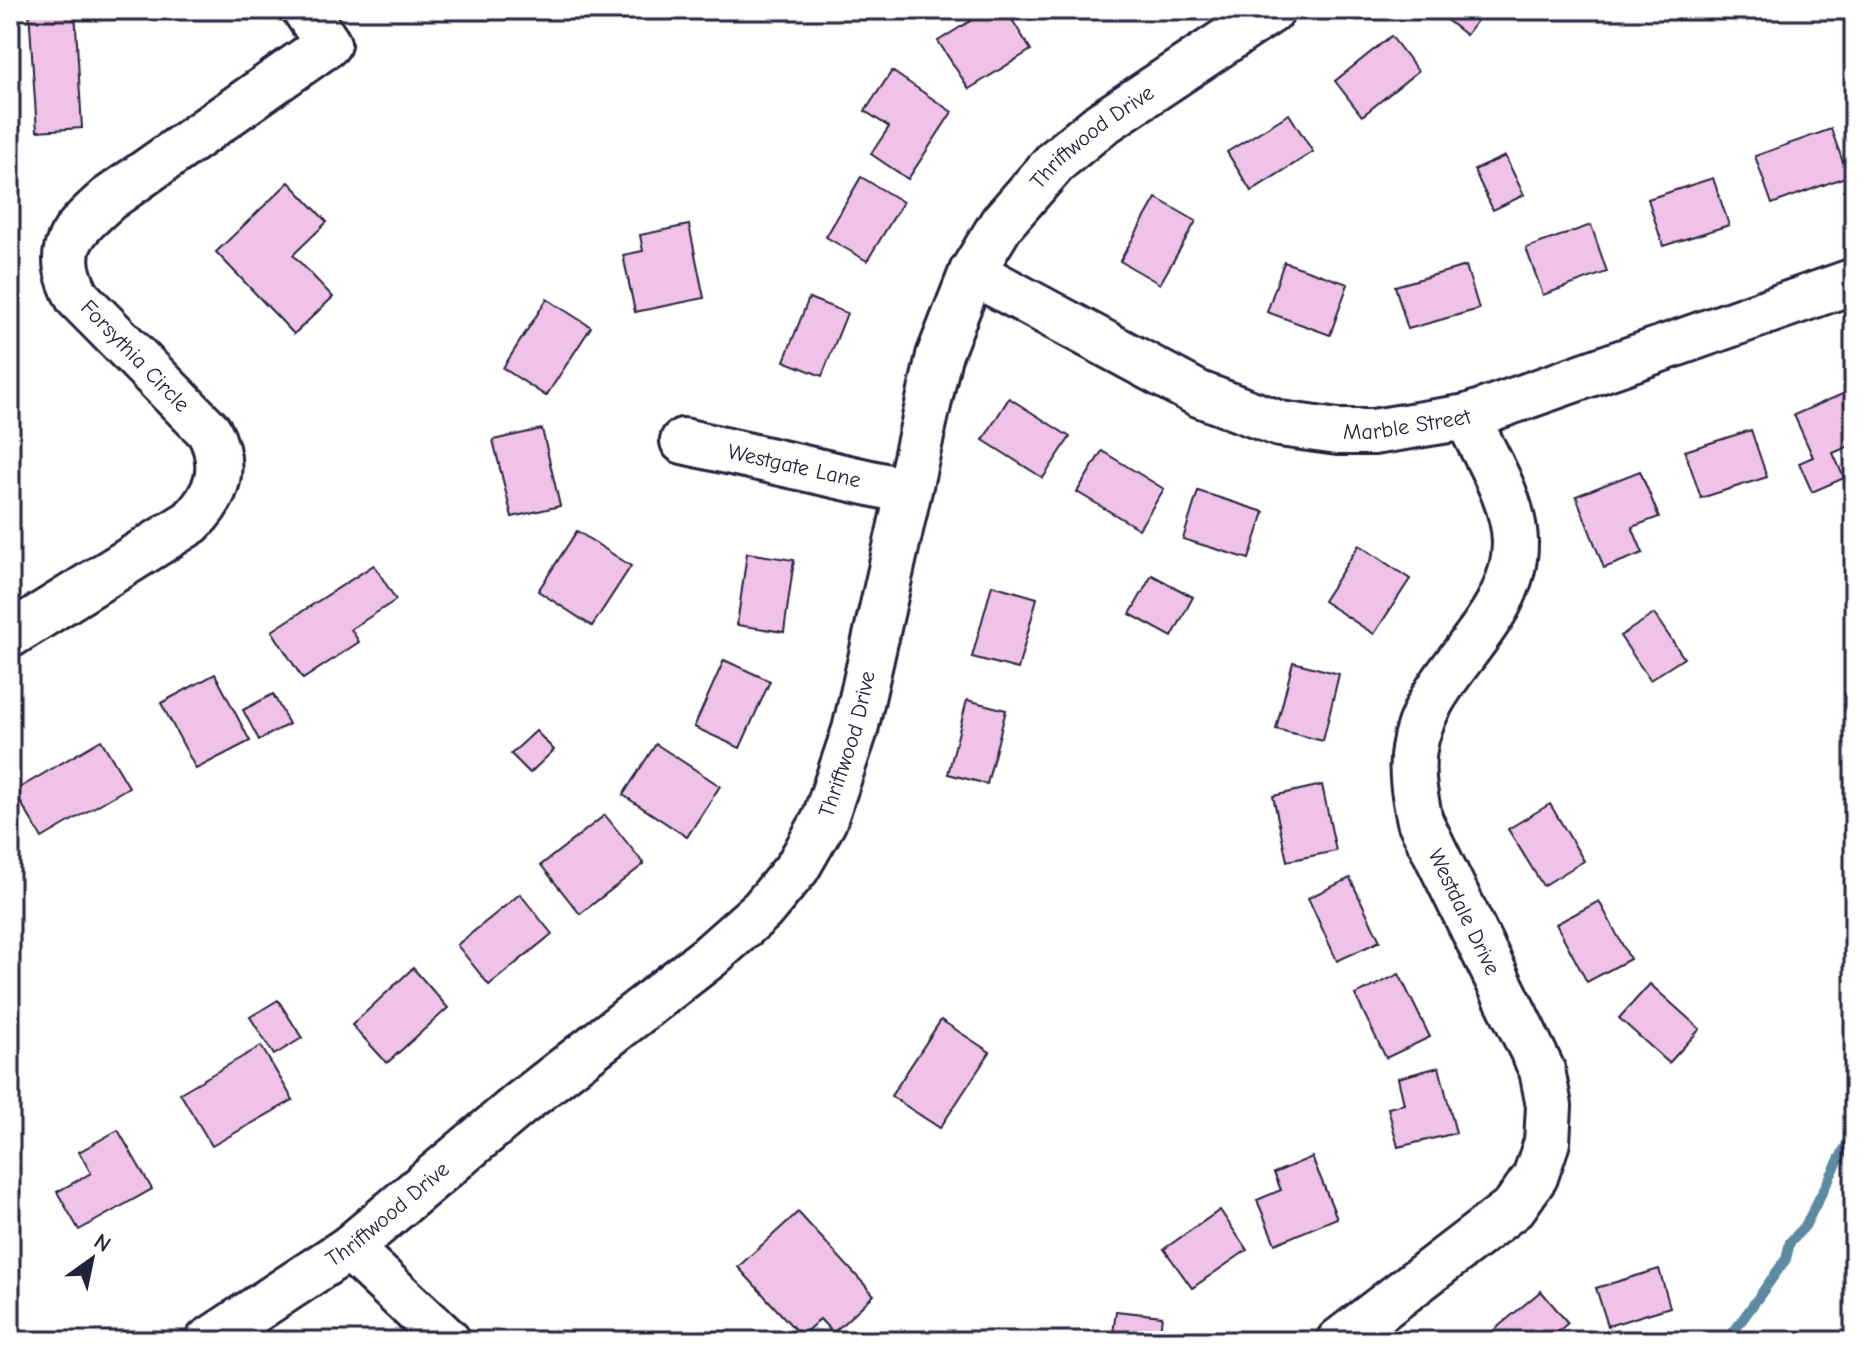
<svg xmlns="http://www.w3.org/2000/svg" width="1864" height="1351" viewBox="0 0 1864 1351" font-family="'Comic Neue',sans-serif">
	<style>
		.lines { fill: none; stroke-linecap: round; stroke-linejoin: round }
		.stream { stroke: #5c8aa0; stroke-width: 10 }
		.building { fill: #f0c2e7; stroke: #22223b; stroke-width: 2 }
		.minor-casing { stroke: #22223b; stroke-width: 50 }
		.minor { stroke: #fff; stroke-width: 44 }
		.labels { text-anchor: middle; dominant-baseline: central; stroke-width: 6; stroke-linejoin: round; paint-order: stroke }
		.street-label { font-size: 22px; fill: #22223b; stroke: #fff }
	</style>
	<rect width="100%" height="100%" fill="#fff"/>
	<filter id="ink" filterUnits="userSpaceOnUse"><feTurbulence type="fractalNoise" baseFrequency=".0125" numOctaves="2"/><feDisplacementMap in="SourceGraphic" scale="16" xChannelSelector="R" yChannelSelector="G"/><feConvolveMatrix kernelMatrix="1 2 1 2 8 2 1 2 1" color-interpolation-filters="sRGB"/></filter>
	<g filter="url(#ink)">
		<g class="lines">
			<polyline class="stream" points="1727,1341 1786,1259 1790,1242 1805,1226 1854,1130"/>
		</g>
		<g class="building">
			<polygon points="29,10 75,10 82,128 37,131"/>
			<polygon points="988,10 1006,10 1031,50 969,89 938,41"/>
			<polygon points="1066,10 1085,10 1071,19"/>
			<polygon points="1434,10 1485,10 1466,35"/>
			<polygon points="1391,36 1418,71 1362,116 1335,81"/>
			<polygon points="892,71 952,112 908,179 871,154 889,127 865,111"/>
			<polygon points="1289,114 1313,152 1251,191 1227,152"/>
			<polygon points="1831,129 1848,176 1772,204 1755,156"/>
			<polygon points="1505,156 1524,195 1493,210 1474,170"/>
			<polygon points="861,177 903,202 867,261 826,237"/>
			<polygon points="1713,178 1729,225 1663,246 1648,199"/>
			<polygon points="289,182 327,222 293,255 333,297 294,334 216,252"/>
			<polygon points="1156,198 1196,221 1160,284 1120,261"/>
			<polygon points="689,225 704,298 635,312 623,255 643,251 640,235"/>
			<polygon points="1591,225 1607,272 1543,295 1526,248"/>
			<polygon points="1284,262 1348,284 1330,335 1267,312"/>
			<polygon points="1466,266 1479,309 1408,329 1395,286"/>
			<polygon points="809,298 847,313 822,376 784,361"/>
			<polygon points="547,299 591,327 546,396 503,368"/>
			<polygon points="1854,389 1854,444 1833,453 1844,478 1812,492 1799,463 1813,457 1794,415"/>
			<polygon points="1009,398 1070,437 1043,478 983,440"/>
			<polygon points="542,429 560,506 512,517 493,440"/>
			<polygon points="1751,430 1767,477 1701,498 1685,451"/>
			<polygon points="1102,451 1164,489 1139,529 1077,492"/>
			<polygon points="1640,471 1659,517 1632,527 1643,553 1604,568 1576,496"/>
			<polygon points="1198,491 1264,512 1249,559 1183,539"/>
			<polygon points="577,531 631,566 592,626 538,591"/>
			<polygon points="1359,545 1410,579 1374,634 1323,601"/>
			<polygon points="747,553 794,560 784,632 737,625"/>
			<polygon points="374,565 396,600 351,629 359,642 303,679 272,631"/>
			<polygon points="1152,575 1193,597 1172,637 1130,614"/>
			<polygon points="992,585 1037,598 1018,669 972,657"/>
			<polygon points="1654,614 1684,658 1650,680 1620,636"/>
			<polygon points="724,660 770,681 740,748 694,727"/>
			<polygon points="1293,662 1339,674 1323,741 1276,729"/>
			<polygon points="215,674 250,741 196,769 161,703"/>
			<polygon points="273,694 289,724 259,740 243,710"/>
			<polygon points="967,700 1006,710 987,784 948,774"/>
			<polygon points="536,731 554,750 530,773 511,754"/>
			<polygon points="101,740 129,787 42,838 14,791"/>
			<polygon points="656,744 720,786 687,837 623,795"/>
			<polygon points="1322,785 1336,851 1287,861 1273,796"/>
			<polygon points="1550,804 1584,861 1543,886 1508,829"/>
			<polygon points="605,815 644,864 580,914 541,865"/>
			<polygon points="1350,878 1380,941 1337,961 1308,898"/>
			<polygon points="520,894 552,934 489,985 457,945"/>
			<polygon points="1599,901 1630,959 1587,982 1556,924"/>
			<polygon points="413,968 448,1008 387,1063 352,1025"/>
			<polygon points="1399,974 1430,1037 1386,1058 1355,995"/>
			<polygon points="1650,984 1700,1029 1669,1063 1619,1018"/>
			<polygon points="278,1000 302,1038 274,1055 250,1017"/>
			<polygon points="941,1020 990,1052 940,1128 891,1096"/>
			<polygon points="261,1046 293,1100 212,1146 180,1093"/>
			<polygon points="1439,1067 1456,1133 1398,1147 1388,1108 1404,1104 1398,1078"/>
			<polygon points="118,1130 152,1189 79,1230 57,1192 91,1173 79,1152"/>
			<polygon points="1312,1157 1337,1218 1275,1244 1257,1200 1281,1190 1274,1173"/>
			<polygon points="1220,1210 1247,1250 1192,1288 1164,1249"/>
			<polygon points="798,1212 874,1295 833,1333 820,1319 801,1336 738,1267"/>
			<polygon points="1659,1269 1670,1307 1608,1326 1596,1288"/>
			<polygon points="1541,1291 1568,1323 1547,1341 1495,1341 1489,1334"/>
			<polygon points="1116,1311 1162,1316 1159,1341 1112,1341"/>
		</g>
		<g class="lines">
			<g class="minor-casing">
				<g id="minor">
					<path id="s1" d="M972 272 1199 394 1280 424 1338 432H1373L1467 417 1854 281"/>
					<path id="s2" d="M683 441 906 491"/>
					<path d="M10 635 191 522C218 495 227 466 209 431L78 298C52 249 71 232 108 199L328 44 305 10"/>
					<polyline points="349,1248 448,1341"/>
					<path id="s3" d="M208 1341 349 1248 520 1104 709 957 762 910 797 868 824 821 855 730 939 356 972 272 1002 223 1056 161 1101 124 1272 10"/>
					<path d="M1339 1341 1514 1207 1535 1177 1547 1142 1549 1106 1542 1070 1420 821C1415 797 1410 774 1414 749 1425 671 1516 625 1515 542 1514 499 1485 456 1467 417"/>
				</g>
			</g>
			<use href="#minor" class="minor"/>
		</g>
	</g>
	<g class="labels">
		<g class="street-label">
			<text stroke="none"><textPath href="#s3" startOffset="1564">Thriftwood Drive</textPath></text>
			<text transform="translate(135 356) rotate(46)">Forsythia Circle</text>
			<text stroke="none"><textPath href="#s1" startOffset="472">Marble Street</textPath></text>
			<text stroke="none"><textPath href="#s2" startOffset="114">Westgate Lane</textPath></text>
			<text stroke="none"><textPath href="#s3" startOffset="892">Thriftwood Drive</textPath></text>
			<text transform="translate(1464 912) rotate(64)">Westdale Drive</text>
			<text stroke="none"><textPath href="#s3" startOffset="220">Thriftwood Drive</textPath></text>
		</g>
	</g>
	<rect width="1864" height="1351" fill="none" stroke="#fff" stroke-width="40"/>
	<rect x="20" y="20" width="1824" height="1311" fill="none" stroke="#22223b" stroke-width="3" filter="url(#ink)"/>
	<g transform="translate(92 1259) rotate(33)" stroke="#ffffff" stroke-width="6" paint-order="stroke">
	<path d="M0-6L14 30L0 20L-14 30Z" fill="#22223b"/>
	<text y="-12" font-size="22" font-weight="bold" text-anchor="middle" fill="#22223b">N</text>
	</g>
</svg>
